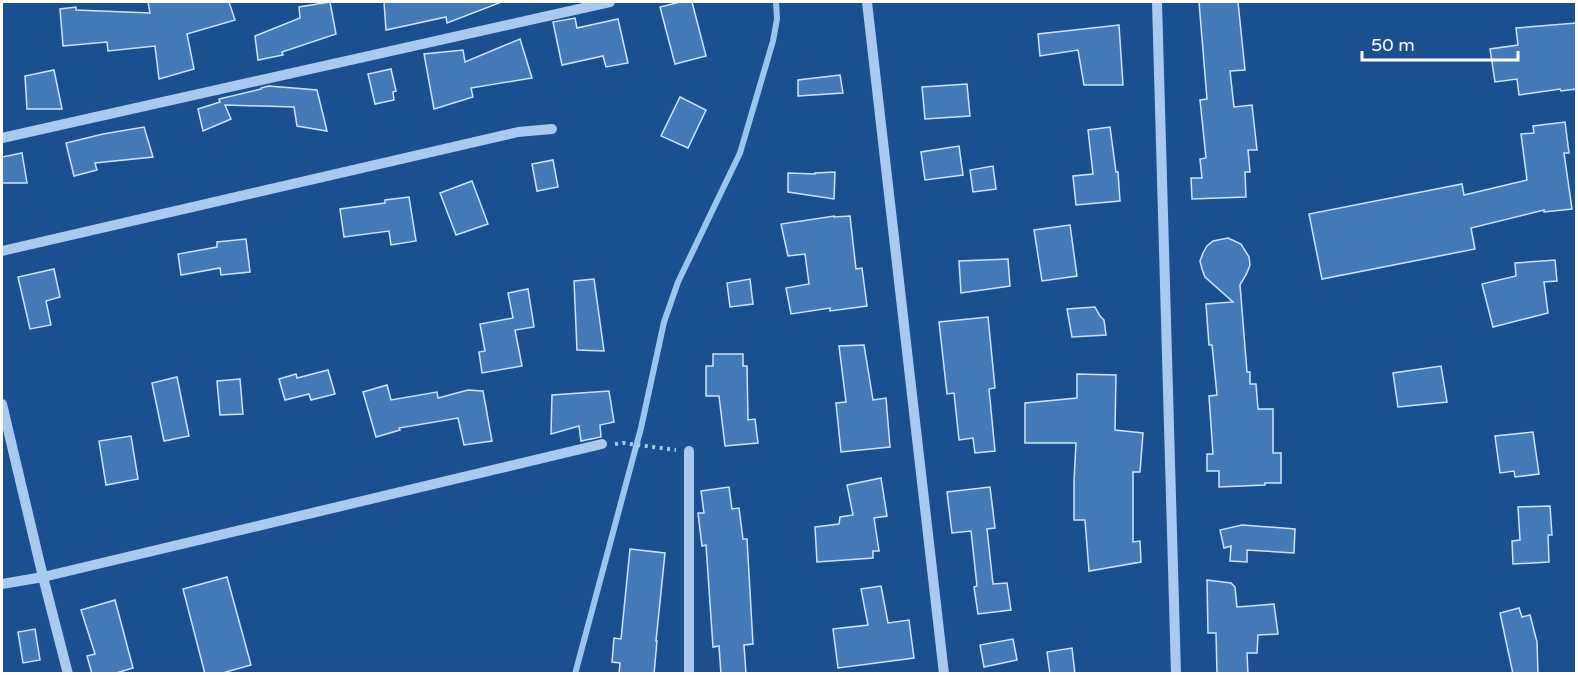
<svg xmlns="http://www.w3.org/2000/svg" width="1578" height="675" viewBox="0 0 1578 675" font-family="'Varela Round',sans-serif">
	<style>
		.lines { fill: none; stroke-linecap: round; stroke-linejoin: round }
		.stream { stroke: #9cc4f0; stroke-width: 6 }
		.building { fill: #4478b7; stroke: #cfe3fa; stroke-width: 1.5 }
		.path { stroke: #a9c9ee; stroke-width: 4; stroke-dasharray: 3 4.5; stroke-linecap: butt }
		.minor { stroke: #a9c9ee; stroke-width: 10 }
	</style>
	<rect width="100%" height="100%" fill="#1b4f8f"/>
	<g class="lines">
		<polyline class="stream" points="575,674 641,428 664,322 678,282 740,153 773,41 777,19 776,2"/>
	</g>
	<g class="building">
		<polygon points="148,2 229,2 235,20 187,34 194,69 159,79 155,46 108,51 107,42 63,46 60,9 76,7 76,10 150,13"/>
		<polygon points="330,2 336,34 282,52 283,55 258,60 255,36 300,18 299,7"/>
		<polygon points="384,2 498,2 499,3 447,23 446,17 386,30"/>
		<polygon points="680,2 692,2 706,56 675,64 660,7"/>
		<polygon points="1199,2 1238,2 1245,70 1230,71 1234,107 1252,105 1257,150 1248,150 1250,172 1245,172 1246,197 1192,199 1191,178 1202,178 1200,159 1206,158 1200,100 1207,99"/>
		<polygon points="575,18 577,28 618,19 628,63 606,67 603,56 562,65 553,22"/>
		<polygon points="1576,23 1576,89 1561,91 1560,89 1519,95 1517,79 1495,82 1490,49 1518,45 1516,28"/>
		<polygon points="1119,25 1123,85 1084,85 1078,50 1040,56 1038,34"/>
		<polygon points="520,39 532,78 471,88 473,97 434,109 424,54 463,50 465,62"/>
		<polygon points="391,69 396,91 393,92 394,100 375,104 368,74"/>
		<polygon points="54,70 62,109 27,109 25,76"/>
		<polygon points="840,75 843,93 798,96 798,80"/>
		<polygon points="967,84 970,116 925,119 922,87"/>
		<polygon points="269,86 317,90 327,131 297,126 294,107 225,105 231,119 203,131 198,109 220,102 219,99 261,89 261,88"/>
		<polygon points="680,97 706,110 688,148 661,136"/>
		<polygon points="1565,122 1569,153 1564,153 1572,209 1544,212 1544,210 1471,228 1475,249 1322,279 1309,214 1462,184 1464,195 1527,180 1521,134 1534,133 1533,126"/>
		<polygon points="144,127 153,157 95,163 97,170 74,176 66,143 103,134"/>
		<polygon points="1110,127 1116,172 1118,172 1120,201 1076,205 1073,176 1093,174 1088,130"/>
		<polygon points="959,146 963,175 925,180 921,152"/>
		<polygon points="22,153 27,183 2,183 2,157"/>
		<polygon points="553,160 558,187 537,191 532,164"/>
		<polygon points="993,166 996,189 973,192 970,170"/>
		<polygon points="835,172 834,199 788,192 788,173 815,174 815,173"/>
		<polygon points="472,181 488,224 456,235 440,193"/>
		<polygon points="409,197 416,241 391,245 389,231 344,237 340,209 385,203 385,200"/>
		<polygon points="834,216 834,217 850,216 856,269 862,268 867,306 830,311 830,308 791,314 786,288 809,284 805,254 788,256 781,224"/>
		<polygon points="1070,225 1077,276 1042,281 1034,230"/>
		<polygon points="1228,238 1241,244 1249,257 1250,265 1247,273 1240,285 1247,372 1250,372 1250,384 1256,384 1258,409 1273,409 1273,453 1281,453 1281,483 1265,483 1265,485 1219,487 1219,471 1207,471 1207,454 1213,454 1209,396 1217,395 1212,345 1209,345 1206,304 1233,302 1205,277 1202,269 1200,261 1203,253 1207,246 1213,241"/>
		<polygon points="246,239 250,272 221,275 220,268 181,275 178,254 217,247 217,242"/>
		<polygon points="1008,259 1010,286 961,293 959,261"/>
		<polygon points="1555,260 1557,281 1544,282 1548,313 1493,327 1482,284 1516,276 1515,263"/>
		<polygon points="54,269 60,297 46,301 51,325 30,329 18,277"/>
		<polygon points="594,279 604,351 577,350 574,281"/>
		<polygon points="750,279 753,304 730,307 727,283"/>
		<polygon points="528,289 534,327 515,330 522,366 482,373 479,352 485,351 480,324 513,318 508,293"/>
		<polygon points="1095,307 1100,316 1104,320 1106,335 1072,337 1067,309"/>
		<polygon points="988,317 995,388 989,389 995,451 975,453 973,438 959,440 954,393 947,394 939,322"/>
		<polygon points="864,345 873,400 886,398 890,447 841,452 836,403 846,402 839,346"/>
		<polygon points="713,354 743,354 743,366 747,366 748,420 755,419 758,443 725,446 719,396 706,396 706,366 713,366"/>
		<polygon points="1441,366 1447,402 1398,407 1393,373"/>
		<polygon points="328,370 335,394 311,400 309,394 285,400 279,379 296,374 297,378"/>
		<polygon points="1077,374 1116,375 1115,430 1143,433 1140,472 1133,472 1133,542 1140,541 1141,562 1089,571 1085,520 1074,520 1074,481 1076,443 1025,443 1025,403 1077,398"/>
		<polygon points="177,377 189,436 164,441 152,383"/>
		<polygon points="240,379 243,414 220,415 217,381"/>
		<polygon points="387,385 391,400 437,392 438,398 468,390 483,391 492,441 464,445 458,418 399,428 400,430 376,437 363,392"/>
		<polygon points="609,391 614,422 600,425 601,437 581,441 579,426 551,434 552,395"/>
		<polygon points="1533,432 1539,474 1515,477 1514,471 1500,473 1495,436"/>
		<polygon points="131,436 138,479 106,485 99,441"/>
		<polygon points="881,478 887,516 874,518 879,551 873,551 873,558 817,562 815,527 839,524 840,517 853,515 847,485"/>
		<polygon points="729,487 732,509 739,508 743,539 747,539 753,644 744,645 746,674 721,674 719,646 713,647 706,545 702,546 698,513 704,513 701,491"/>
		<polygon points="990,487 995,528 987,529 993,584 1007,583 1011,610 978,614 974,587 977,586 971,531 952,533 947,492"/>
		<polygon points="1550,506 1552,535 1548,535 1549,562 1513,564 1512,541 1520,540 1518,507"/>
		<polygon points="1242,525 1295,529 1294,553 1247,550 1247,562 1230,561 1231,546 1224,548 1220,530"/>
		<polygon points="630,549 665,553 656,641 657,641 654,674 619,674 620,663 612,662 614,638 621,639"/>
		<polygon points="227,577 251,665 219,674 205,674 183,589"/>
		<polygon points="1207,580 1231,583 1235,587 1237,607 1274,604 1278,634 1258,635 1257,653 1247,653 1248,674 1217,674 1216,633 1208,633"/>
		<polygon points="881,586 888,623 909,620 914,658 838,668 833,629 868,625 861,589"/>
		<polygon points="115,600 133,668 113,674 92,674 87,656 95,654 81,610"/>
		<polygon points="1519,608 1522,617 1530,615 1537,642 1538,674 1513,674 1500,613"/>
		<polygon points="35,629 40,660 23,663 18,632"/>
		<polygon points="1013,639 1017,660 984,667 980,645"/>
		<polygon points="1072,648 1075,674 1050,674 1047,652"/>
	</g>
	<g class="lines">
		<polyline class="path" points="615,444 623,443 676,450"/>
		<g class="minor">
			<polyline points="867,2 944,674"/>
			<polyline points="1157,2 1176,674"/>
			<polyline points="2,138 610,2"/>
			<polyline points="2,251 518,132 552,129"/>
			<polyline points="2,404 43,577 68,674"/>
			<polyline points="2,584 43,577 602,444"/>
			<polyline points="689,674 689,451"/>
		</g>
	</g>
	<rect width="1578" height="675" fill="none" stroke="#ffffff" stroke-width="6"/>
	<path d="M1362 51v9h156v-9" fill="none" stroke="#ffffff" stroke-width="3"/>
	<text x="1371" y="51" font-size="18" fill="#ffffff" stroke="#1b4f8f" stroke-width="4.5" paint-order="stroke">50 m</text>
</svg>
